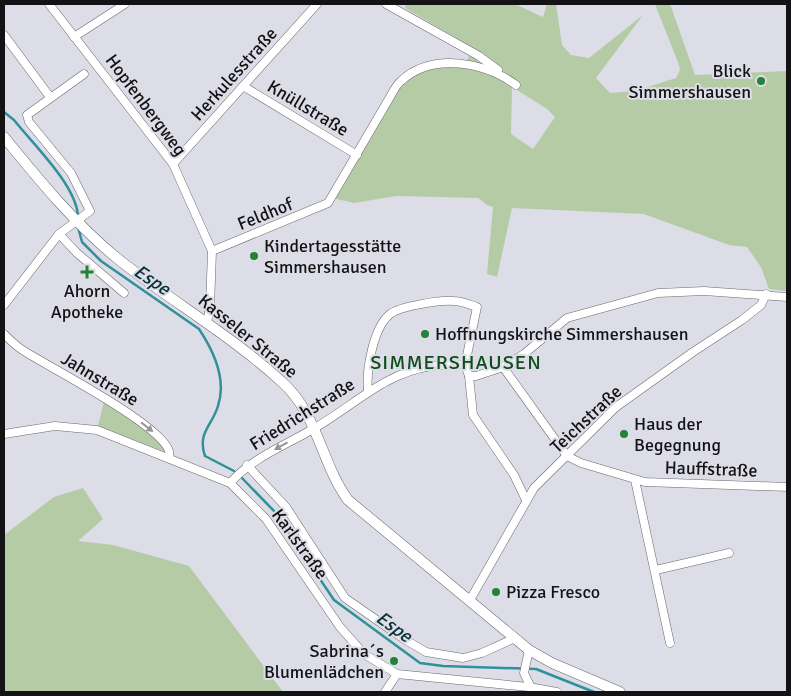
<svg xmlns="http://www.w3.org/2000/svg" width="791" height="696" viewBox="0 0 791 696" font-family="Signika,sans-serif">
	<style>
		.green { fill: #b5cba6; fill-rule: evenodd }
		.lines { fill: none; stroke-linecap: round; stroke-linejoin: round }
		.stream { stroke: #31919b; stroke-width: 2.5 }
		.minor-casing { stroke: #676770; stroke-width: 9 }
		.tertiary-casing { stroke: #676770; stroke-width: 11 }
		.minor { stroke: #fff; stroke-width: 8 }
		.tertiary { stroke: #fff; stroke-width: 10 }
		.oneway { fill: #959596 }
		.poi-dot { fill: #228235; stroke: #dddde7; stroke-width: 2 }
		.labels { text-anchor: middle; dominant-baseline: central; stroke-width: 4; stroke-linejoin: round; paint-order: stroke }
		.poi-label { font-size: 18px; fill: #131316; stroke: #dddde7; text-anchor: start }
		.street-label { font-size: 18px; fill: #131316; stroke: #dddde7 }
		.water-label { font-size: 19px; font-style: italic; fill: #043237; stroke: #dddde7 }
		.quarter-label { font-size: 20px; letter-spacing: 1px; fill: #0f4d1c; stroke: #dddde7 }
	</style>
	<rect width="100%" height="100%" fill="#dddde7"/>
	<g class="green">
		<path d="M406 4H515L543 17 547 4H556L562 45 571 55 589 58 643 15 596 78 610 93 635 91 676 78 680 70 679 65 655 4H670L695 75 787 71V291L769 289 761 267 747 247 729 245 644 214 512 208 497 277 487 274 493 207 487 205 478 198 396 196 354 203 332 198 399 88C415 71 441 64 464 66L473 48 405 8ZM512 87 547 109 555 117 533 149 511 134Z"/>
		<path d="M104 402C126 414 149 429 164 449L163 451 98 426Z"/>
		<polygon points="83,488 103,519 78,541 113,545 189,566 283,692 4,692 4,535 54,497"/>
	</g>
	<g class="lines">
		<g class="stream">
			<path d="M4 112 14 120C33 144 76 185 78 216"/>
			<path d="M78 227 82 242 101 261 199 329C213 350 227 379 218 406 212 426 197 433 205 456L234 471"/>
			<polyline points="241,477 275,512 334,600 420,663 443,666 536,669 594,692"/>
		</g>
		<g class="minor-casing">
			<g id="minor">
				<polyline points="49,4 173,164 212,251 210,307 207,322"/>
				<polyline points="386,4 479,56 498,70"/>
				<polyline points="4,35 50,97"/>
				<polyline points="74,37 125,4"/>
				<polyline points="243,86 357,155"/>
				<polyline points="173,164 317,4"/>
				<polyline points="59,234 77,253 124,293"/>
				<path d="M212 251 328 203 390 97C393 92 396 85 401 81 432 52 485 62 516 85"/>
				<polyline points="4,305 59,234 90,211 71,173 29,122 27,115 84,74"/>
				<path d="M4 334C9 339 15 345 21 349 42 364 179 432 169 457"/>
				<polyline points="503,367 567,456 581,463 645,482 787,487"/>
				<polyline points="469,376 473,415 514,475 526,500"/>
				<path d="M368 391C366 370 373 328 390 314 401 306 440 300 454 301 462 301 470 305 477 307L465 365"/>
				<polyline points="4,434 55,426 97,430 230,483 266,519 340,627 364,654 397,674 529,687 557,692"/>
				<polyline points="247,465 286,507 345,598 404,639 426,652 463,658 482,653 515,638"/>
				<polyline points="635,480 670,643"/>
				<path d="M230 483C252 458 284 446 313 429 354 406 382 374 431 366 442 365 454 363 465 365L469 376H476L503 367 524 354 567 318 658 293 704 291 787 297"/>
				<polyline points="656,570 729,553"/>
				<polyline points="470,600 534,488 616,407 693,352 742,320 761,305 766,294"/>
				<polyline points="529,650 524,673 533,692"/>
				<polyline points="385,692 397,674"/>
			</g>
		</g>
		<g class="tertiary-casing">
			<path id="tertiary" d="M4 137C39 180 75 224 118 259 171 301 232 336 282 382 318 414 321 463 348 500L529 650 552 663 620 692"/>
		</g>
		<use href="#minor" class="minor"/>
		<use href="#tertiary" class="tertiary"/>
	</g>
	<defs><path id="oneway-solid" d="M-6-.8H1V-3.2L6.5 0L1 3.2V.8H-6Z" transform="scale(1.25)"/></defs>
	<g class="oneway">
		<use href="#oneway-solid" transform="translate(147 427) rotate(38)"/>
		<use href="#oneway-solid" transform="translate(281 446) rotate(151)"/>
	</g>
	<g class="poi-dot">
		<circle cx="761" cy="81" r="5"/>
		<circle cx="254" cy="256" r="5"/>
		<path d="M84.5 264.5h5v5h5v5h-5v5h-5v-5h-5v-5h5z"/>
		<circle cx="425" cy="334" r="5"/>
		<circle cx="624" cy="434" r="5"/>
		<circle cx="496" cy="592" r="5"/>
		<circle cx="394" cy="661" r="5"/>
	</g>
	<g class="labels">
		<g class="poi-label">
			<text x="751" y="71" text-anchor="end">Blick<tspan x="751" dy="21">Simmershausen</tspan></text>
			<text x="264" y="246">Kindertagesstätte<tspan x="264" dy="21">Simmershausen</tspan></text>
			<text x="87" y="291" text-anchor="middle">Ahorn<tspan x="87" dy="21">Apotheke</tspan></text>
			<text x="435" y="334">Hoffnungskirche Simmershausen</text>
			<text x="634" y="424">Haus der<tspan x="634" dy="21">Begegnung</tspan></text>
			<text x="506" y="592">Pizza Fresco</text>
			<text x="384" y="651" text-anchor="end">Sabrina´s<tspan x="384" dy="21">Blumenlädchen</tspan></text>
		</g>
		<g class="street-label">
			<text transform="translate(234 74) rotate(-48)">Herkulesstraße</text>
			<text transform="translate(146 105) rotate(53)">Hopfenbergweg</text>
			<text transform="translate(308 108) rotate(31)">Knüllstraße</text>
			<text transform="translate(265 214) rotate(-22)">Feldhof</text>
			<text transform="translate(248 336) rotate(39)">Kasseler Straße</text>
			<text transform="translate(100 379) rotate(31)">Jahnstraße</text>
			<text transform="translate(302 414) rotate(-32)">Friedrichstraße</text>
			<text transform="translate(586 419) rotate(-43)">Teichstraße</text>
			<text transform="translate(711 469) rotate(2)">Hauffstraße</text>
			<text transform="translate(300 544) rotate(54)">Karlstraße</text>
		</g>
		<g class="water-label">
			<text transform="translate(152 280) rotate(34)">Espe</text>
			<text transform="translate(394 627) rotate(36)">Espe</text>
		</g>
		<g class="quarter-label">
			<text x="456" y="362">SIMMERSHAUSEN</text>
		</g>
	</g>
	<rect width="791" height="696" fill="none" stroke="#131316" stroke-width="10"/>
</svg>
